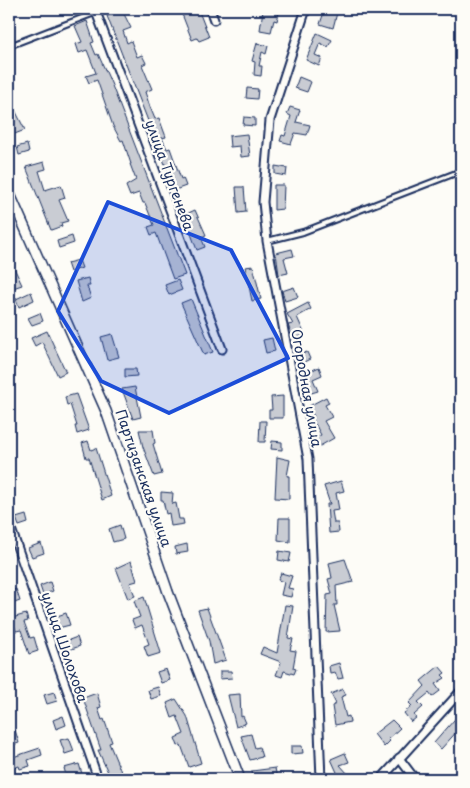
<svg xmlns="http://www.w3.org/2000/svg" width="470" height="788" viewBox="0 0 470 788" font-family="'Playpen Sans',sans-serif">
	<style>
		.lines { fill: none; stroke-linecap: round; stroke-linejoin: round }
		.stream { stroke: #76819c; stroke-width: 2 }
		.building { fill: #c9ccd3; stroke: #1b2f5e }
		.service-casing { stroke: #1b2f5e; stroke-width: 8 }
		.minor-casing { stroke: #1b2f5e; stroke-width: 11 }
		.tertiary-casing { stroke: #1b2f5e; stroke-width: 12 }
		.service { stroke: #fdfcf7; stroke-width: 4 }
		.minor { stroke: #fdfcf7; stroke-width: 7 }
		.tertiary { stroke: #fdfcf7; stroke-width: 9 }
		.marked { fill: #1d4ed8; fill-opacity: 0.2; stroke: #1d4ed8; stroke-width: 4; stroke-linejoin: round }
		.labels { text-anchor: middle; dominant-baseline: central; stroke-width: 4.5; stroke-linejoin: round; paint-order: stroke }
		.street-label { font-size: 14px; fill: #1b2f5e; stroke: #fdfcf7 }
	</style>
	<rect width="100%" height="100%" fill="#fdfcf7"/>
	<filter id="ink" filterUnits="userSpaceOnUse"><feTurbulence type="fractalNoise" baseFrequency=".02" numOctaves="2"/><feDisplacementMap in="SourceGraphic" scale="10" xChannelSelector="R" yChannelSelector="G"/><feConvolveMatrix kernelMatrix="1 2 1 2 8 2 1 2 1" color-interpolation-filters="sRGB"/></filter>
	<g filter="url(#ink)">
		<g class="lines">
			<polyline class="stream" points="461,28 458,46 461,52"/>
		</g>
		<g class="building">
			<polygon points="180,9 198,9 209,37 199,41 197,38 192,40"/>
			<polygon points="325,9 338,9 333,28 320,24"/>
			<polygon points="122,10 131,28 123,31 127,43 131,41 137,57 142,55 146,63 142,65 152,89 145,92 150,107 155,119 159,118 166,137 162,138 167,149 170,148 181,179 183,178 186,186 175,190 107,16"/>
			<polygon points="263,10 279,13 277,21 274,20 271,32 260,30"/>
			<polygon points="87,21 94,42 91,43 96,55 98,54 111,83 185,275 173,279 156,233 151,235 148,227 154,225 145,203 143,203 139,193 130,196 126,186 136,180 130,164 131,164 123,140 121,141 113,126 97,80 89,83 86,76 96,73 87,50 79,53 76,44 82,42 75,26"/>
			<polygon points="317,33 332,40 328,47 320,43 315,55 322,58 319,66 306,60"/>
			<polygon points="257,43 268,46 266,54 262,52 259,66 262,66 261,76 254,75 255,62 252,61"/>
			<polygon points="299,77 311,82 307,92 295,88"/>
			<polygon points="247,88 258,89 257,99 246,98"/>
			<polygon points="9,98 25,130 12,135 9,126 11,125 9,118"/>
			<polygon points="290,107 300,110 296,122 310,125 307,135 295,133 291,144 280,141 282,135 285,136 291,116 287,114"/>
			<polygon points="244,117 255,118 255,126 243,125"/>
			<polygon points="247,134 250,156 241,157 240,146 230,147 229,136"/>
			<polygon points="27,144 29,152 19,155 17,147"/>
			<polygon points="44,162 46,169 39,171 45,190 61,185 65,198 59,200 68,221 61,223 62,226 51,230 26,167"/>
			<polygon points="275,166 287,168 286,176 275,174"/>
			<polygon points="274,185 284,185 283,209 274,210"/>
			<polygon points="236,187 244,187 246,212 238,213"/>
			<polygon points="195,210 206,235 201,237 205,247 197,250 184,215"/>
			<polygon points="72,236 74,243 59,248 57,241"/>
			<polygon points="292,249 294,256 284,258 288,273 279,275 276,253"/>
			<polygon points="9,257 22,285 13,288 9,280"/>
			<polygon points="79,260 82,268 70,272 67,263"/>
			<polygon points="253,266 261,299 252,301 245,267"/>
			<polygon points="88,278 90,286 87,286 91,298 82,302 76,281"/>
			<polygon points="178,280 182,290 169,295 165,285"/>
			<polygon points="294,287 298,297 285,301 282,291"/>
			<polygon points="31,292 34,300 19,307 16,299"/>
			<polygon points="191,299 213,352 204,355 181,303"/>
			<polygon points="308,303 311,309 297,317 305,335 293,339 288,325 293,324 287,314"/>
			<polygon points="40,313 43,321 32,325 28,318"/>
			<polygon points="47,331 66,372 58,376 42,342 35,346 31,338"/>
			<polygon points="112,334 119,357 107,360 101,337"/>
			<polygon points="272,338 275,351 266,353 263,340"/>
			<polygon points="307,352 310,359 300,364 297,356"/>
			<polygon points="319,367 322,375 313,379 318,391 308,394 302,375"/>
			<polygon points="125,369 136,369 137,376 125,377"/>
			<polygon points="135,387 141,417 133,419 122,389"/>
			<polygon points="76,394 89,430 77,434 75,426 77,426 70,404 67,405 65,397"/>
			<polygon points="283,396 283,418 269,418 269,410 272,410 271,397"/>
			<polygon points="326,397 329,403 325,405 332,417 324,421 334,438 320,446 315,438 321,435 312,418 314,417 309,406"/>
			<polygon points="260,421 266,421 265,442 259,442"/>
			<polygon points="139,430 153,430 155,443 153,444 162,474 154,476 143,447"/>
			<polygon points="88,441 91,450 96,448 111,496 102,500 89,458 86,458 82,443"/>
			<polygon points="272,441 282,442 282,450 271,449"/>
			<polygon points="277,457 290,460 287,476 289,476 289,499 275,498"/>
			<polygon points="341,481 344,491 336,493 339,510 332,511 334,523 338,523 339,532 329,533 327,504 330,504 324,486"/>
			<polygon points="161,492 173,493 172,504 176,503 179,519 183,519 184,524 171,526 169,513 166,514 163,500 161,500"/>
			<polygon points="26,515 28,523 19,526 16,518"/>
			<polygon points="279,518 290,518 290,542 278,540"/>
			<polygon points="120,525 124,539 113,542 109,529"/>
			<polygon points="41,543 44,553 32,557 28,548"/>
			<polygon points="187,544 188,552 176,554 175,547"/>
			<polygon points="279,551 291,553 289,562 278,560"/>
			<polygon points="345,559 353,582 336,586 337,605 334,605 340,631 326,632 327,595 332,594 328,579 332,578 329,563"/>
			<polygon points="131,561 137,581 130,583 135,596 128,599 116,568"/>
			<polygon points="281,573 292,576 288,588 293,589 291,597 281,595 284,582 278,580"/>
			<polygon points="50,582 53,591 43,595 40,586"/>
			<polygon points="16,589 20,601 9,605 9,592"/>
			<polygon points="144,597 161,653 148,657 144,646 149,644 142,625 135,628 132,620 140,617 134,601"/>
			<polygon points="285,605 293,606 288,638 293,639 290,650 296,651 293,668 296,669 294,674 284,671 282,677 276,675 281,662 260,654 263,647 277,653"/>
			<polygon points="207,608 226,660 213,664 209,641 198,610"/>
			<polygon points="66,613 70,625 58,628 54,617"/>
			<polygon points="26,614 28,621 24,622 30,638 34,637 38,651 29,654 21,630 16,631 12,618"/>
			<polygon points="77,637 80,646 66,651 64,642"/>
			<polygon points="339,663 343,678 338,679 335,672 330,673 329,666"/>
			<polygon points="439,666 445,673 442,675 445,678 435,684 440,691 432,697 429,693 418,702 423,707 414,715 416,718 411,722 404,713 412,706 409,703 425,686 421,681"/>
			<polygon points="166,669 170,680 161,683 157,672"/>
			<polygon points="220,671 231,671 232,678 220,679"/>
			<polygon points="158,687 161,696 151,699 148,690"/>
			<polygon points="343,689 346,695 341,697 346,717 349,716 350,722 335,725 332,706 336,704 331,694"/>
			<polygon points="54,692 57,701 47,704 44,695"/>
			<polygon points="97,693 101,707 98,708 102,720 104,719 112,742 109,743 124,779 111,779 98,750 101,750 83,698"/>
			<polygon points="240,694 241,717 243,716 246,723 236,727 228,695"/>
			<polygon points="176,699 187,716 201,763 189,767 181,745 178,746 175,738 184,734 177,716 172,718 167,703"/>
			<polygon points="461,712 461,727 441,749 434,743"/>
			<polygon points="63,716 66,725 56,729 53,720"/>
			<polygon points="392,720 400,728 388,739 390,741 384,747 374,734"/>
			<polygon points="15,730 19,743 9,746 9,732"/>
			<polygon points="251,734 255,748 259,747 262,757 250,760 241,736"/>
			<polygon points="69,738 74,751 65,754 60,740"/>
			<polygon points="291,746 302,746 303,753 291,754"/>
			<polygon points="40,748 42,755 28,760 30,766 20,769 19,766 14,768 10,758"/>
			<polygon points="345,753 349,762 340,765 348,774 340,779 331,759"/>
			<polygon points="79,764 83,777 67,779 64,768"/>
			<polygon points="275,768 277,779 253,779 252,771"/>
		</g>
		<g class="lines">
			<g class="service-casing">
				<g id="service">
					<polyline points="9,46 105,9"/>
					<polyline points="267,241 303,232 461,171"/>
				</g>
			</g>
			<g class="minor-casing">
				<g id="minor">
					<polyline points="95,9 222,349"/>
					<polyline points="210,9 214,20"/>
					<polyline points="306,9 270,120 263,202 267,241 308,459 321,779"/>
					<polyline points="9,523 98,779"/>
					<polyline points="399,758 415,779"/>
					<polyline points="381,779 461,691"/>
				</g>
			</g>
			<g class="tertiary-casing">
				<polyline id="tertiary" points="9,192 106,411 168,592 240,779"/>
			</g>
			<use href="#service" class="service"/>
			<use href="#minor" class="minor"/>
			<use href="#tertiary" class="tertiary"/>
		</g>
	</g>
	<path class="marked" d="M108 202 231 250 288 358 169 413 101 381 58 311Z"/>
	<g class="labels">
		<g class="street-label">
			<text transform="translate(170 175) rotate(70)">улица Тургенева</text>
			<text transform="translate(307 388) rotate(80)">Огородная улица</text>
			<text transform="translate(144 478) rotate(71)">Партизанская улица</text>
			<text transform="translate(65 647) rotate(71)">улица Шолохова</text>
		</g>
	</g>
	<rect width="470" height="788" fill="none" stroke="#fdfcf7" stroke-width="30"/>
	<rect x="15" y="15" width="440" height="758" fill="none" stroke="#1b2f5e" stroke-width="2" filter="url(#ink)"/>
</svg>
